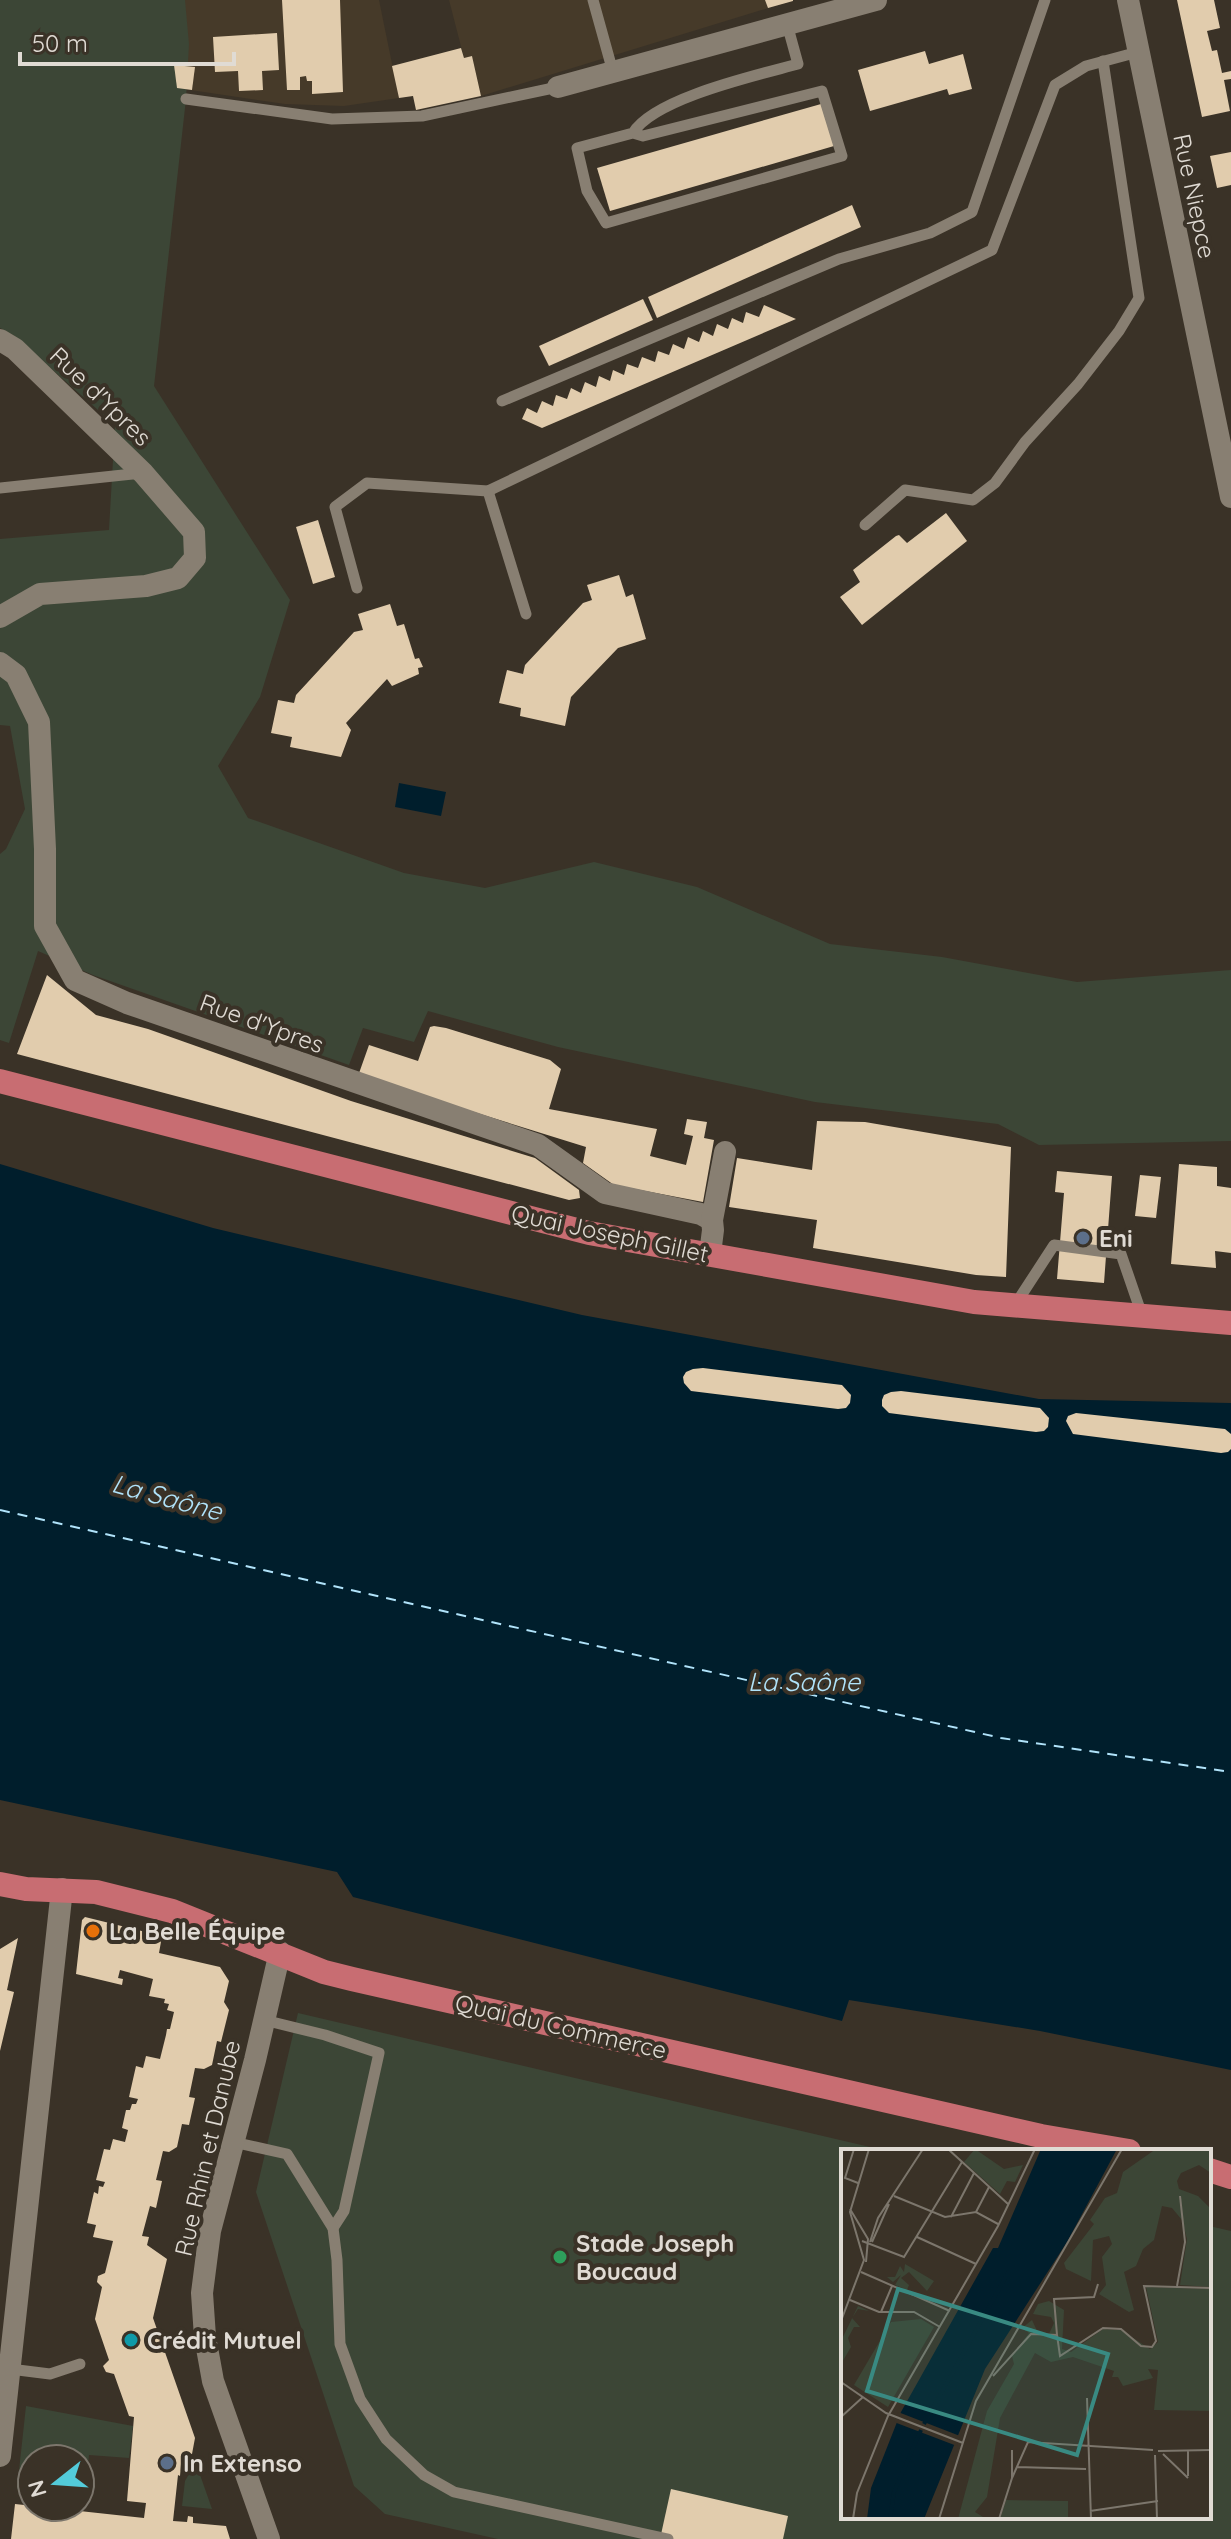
<svg xmlns="http://www.w3.org/2000/svg" width="1231" height="2539" viewBox="0 0 1231 2539" font-family="Quicksand,sans-serif">
	<style>
		.built { fill: #463a29 }
		.green { fill: #3c4636 }
		.water { fill: #001e2c }
		.lines { fill: none; stroke-linecap: round; stroke-linejoin: round }
		.ferry { stroke: #b0e3fa; stroke-width: 2; stroke-dasharray: 10 8; stroke-linecap: butt }
		.building { fill: #e1ccad }
		.lane { stroke: #887f72; stroke-width: 11 }
		.street { stroke: #887f72; stroke-width: 22 }
		.primary { stroke: #c86d72; stroke-width: 24 }
		.service-dot { fill: #5c6f8a; stroke: #3a3227; stroke-width: 3 }
		.food-dot { fill: #e8710a; stroke: #3a3227; stroke-width: 3 }
		.leisure-dot { fill: #2e9e5b; stroke: #3a3227; stroke-width: 3 }
		.culture-dot { fill: #0f9aa8; stroke: #3a3227; stroke-width: 3 }
		.labels { text-anchor: middle; dominant-baseline: central; stroke-width: 8; stroke-linejoin: round; paint-order: stroke }
		.street-label { font-size: 24px; fill: #e0dbd4; stroke: #3a3227 }
		.poi-label { font-size: 24px; font-weight: bold; fill: #e0dbd4; stroke: #3a3227; text-anchor: start }
		.water-label { font-size: 26px; font-style: italic; fill: #b0e3fa; stroke: #3a3227 }
		.inset-river { fill: none; stroke: #001e2c; stroke-width: 4 }
		.inset-road { fill: none; stroke: #7c766c; stroke-width: 2 }
		.view { fill: #398a82; fill-opacity: 0.15; stroke: #398a82; stroke-width: 4 }
		.inset-edge { fill: none; stroke: #e0dbd4; stroke-width: 4 }
	</style>
	<rect width="100%" height="100%" fill="#3a3227"/>
	<g class="built">
		<polygon points="157,0 379,0 399,98 344,106 285,104 177,88"/>
		<polygon points="449,0 787,0 788,2 481,96 472,56 464,58"/>
	</g>
	<g class="green">
		<polygon points="0,0 185,0 189,44 186,99 154,386 290,600 260,697 218,766 248,818 404,873 485,888 594,862 697,887 830,944 942,957 1077,982 1231,970 1231,1141 1039,1145 998,1124 815,1102 558,1047 428,1011 414,1042 363,1028 349,1065 93,975 38,951 9,1043 0,1040 0,854 6,849 25,809 10,726 0,725 0,539 109,530 115,425 13,335 0,328"/>
		<polygon points="298,2013 887,2151 843,2151 843,2517 1209,2517 1209,2226 1231,2231 1231,2539 498,2539 385,2514 354,2486 256,2192"/>
		<polygon points="26,2406 133,2426 129,2458 89,2455 85,2496 80,2495 80,2459 32,2459 32,2490 17,2489"/>
		<polygon points="192,2469 198,2469 212,2509 182,2506 185,2481"/>
	</g>
	<g class="water">
		<polygon points="399,783 446,792 441,816 395,807"/>
		<polygon points="0,1164 213,1228 582,1315 1039,1399 1231,1403 1231,2070 1040,2031 849,2000 842,2021 353,1897 337,1872 0,1800"/>
	</g>
	<g class="lines">
		<polyline class="ferry" points="0,1510 1001,1738 1231,1772"/>
	</g>
	<g class="building">
		<polygon points="282,0 340,0 343,92 312,94 312,81 307,81 306,76 300,77 300,90 287,90"/>
		<polygon points="765,0 793,0 793,1 768,8"/>
		<polygon points="1177,0 1214,0 1220,28 1207,31 1212,51 1217,50 1222,73 1231,71 1231,79 1224,80 1230,111 1202,117"/>
		<polygon points="277,33 279,70 262,71 263,90 239,91 238,71 215,72 213,37"/>
		<polygon points="461,48 464,58 472,56 481,96 416,110 413,96 399,98 392,66"/>
		<polygon points="925,51 929,64 963,54 972,89 949,95 947,89 870,111 858,70"/>
		<polygon points="174,65 195,67 192,90 177,88"/>
		<polygon points="821,104 834,146 610,211 597,168"/>
		<polygon points="1231,152 1231,185 1217,188 1210,156"/>
		<polygon points="852,205 861,227 657,318 648,297"/>
		<polygon points="643,299 653,320 549,366 539,346"/>
		<polygon points="764,305 796,319 542,428 522,419 527,408 537,413 542,401 553,406 556,395 567,399 571,388 581,393 585,382 596,387 599,376 610,381 613,370 624,375 627,364 638,368 642,357 655,362 658,351 669,355 673,344 684,349 688,337 699,342 703,331 713,336 717,324 728,329 732,318 743,323 746,312 759,317"/>
		<polygon points="946,513 967,541 862,625 840,597 860,582 853,570 896,536 899,535 907,543"/>
		<polygon points="318,520 335,577 313,584 296,527"/>
		<polygon points="619,575 626,597 633,594 646,639 618,648 571,697 565,726 520,716 521,708 499,703 507,670 523,674 525,665 583,603 592,600 587,585"/>
		<polygon points="390,604 397,626 404,624 415,659 419,658 423,667 418,668 419,674 392,686 387,679 346,723 351,730 341,757 290,747 292,737 271,733 278,700 294,703 296,695 354,632 363,630 358,614"/>
		<polygon points="47,975 96,1015 148,1029 351,1101 535,1158 579,1190 580,1198 569,1200 17,1054"/>
		<polygon points="434,1026 446,1028 550,1060 561,1069 549,1109 657,1129 650,1156 686,1165 693,1136 684,1134 687,1119 707,1122 704,1138 714,1140 703,1202 614,1185 583,1163 586,1147 358,1076 369,1045 418,1061 430,1027"/>
		<polygon points="817,1121 865,1122 1011,1147 1006,1277 976,1275 813,1248 817,1220 729,1207 737,1158 812,1170"/>
		<polygon points="1179,1164 1217,1167 1217,1186 1231,1188 1231,1253 1215,1251 1216,1268 1171,1264"/>
		<polygon points="1057,1171 1112,1176 1104,1283 1057,1279 1064,1193 1055,1192"/>
		<polygon points="1140,1175 1161,1177 1156,1218 1135,1216"/>
		<polygon points="703,1368 842,1385 851,1395 850,1403 846,1408 838,1409 691,1391 684,1383 683,1377 686,1372 693,1369"/>
		<polygon points="901,1391 1040,1408 1049,1418 1048,1427 1044,1431 1036,1432 889,1413 882,1406 882,1400 884,1395 891,1392"/>
		<polygon points="1076,1413 1225,1429 1231,1434 1231,1449 1228,1452 1221,1453 1073,1434 1066,1421 1068,1416"/>
		<polygon points="85,1917 162,1936 159,1953 220,1967 229,1981 224,2002 229,2010 221,2042 217,2041 212,2065 204,2069 195,2068 189,2097 195,2098 189,2125 182,2124 177,2147 169,2152 163,2151 156,2180 162,2181 156,2208 150,2206 142,2236 149,2237 147,2245 167,2259 153,2318 195,2438 192,2454 188,2453 187,2464 181,2464 180,2476 178,2475 173,2521 187,2522 188,2516 193,2517 193,2523 226,2526 230,2539 11,2539 15,2504 144,2518 146,2503 127,2501 134,2417 129,2416 114,2374 106,2372 103,2366 109,2360 95,2319 102,2287 97,2282 98,2276 105,2273 113,2241 93,2237 96,2225 87,2223 94,2192 98,2194 99,2186 103,2187 105,2182 96,2180 104,2149 110,2150 113,2139 125,2142 128,2130 122,2128 126,2110 130,2110 132,2104 136,2104 138,2099 129,2097 136,2066 143,2068 146,2056 160,2059 166,2035 167,2029 170,2029 174,2012 167,2010 169,2004 164,2003 165,1999 149,1996 153,1979 120,1970 118,1978 123,1979 122,1985 76,1974 82,1920"/>
		<polygon points="18,1938 7,1990 14,1992 0,2051 0,1949"/>
		<polygon points="671,2489 788,2516 783,2539 660,2539"/>
	</g>
	<g class="lines">
		<g class="lane">
			<polyline points="593,0 613,72"/>
			<polyline points="186,99 332,119 422,116 558,87"/>
			<path d="M633 133 577 148 587 191 606 223 842 156 822 91 643 136 633 133C654 98 758 75 798 64L787 24"/>
			<polyline points="502,401 839,259 930,233 972,212 1045,0"/>
			<polyline points="0,488 142,473"/>
			<polyline points="488,491 526,614"/>
			<polyline points="865,525 905,490 973,500 995,483 1025,442 1078,384 1119,331 1139,298 1103,61"/>
			<polyline points="357,588 335,507 367,483 488,491 992,250 1055,85 1086,66 1138,52"/>
			<polyline points="1015,1305 1054,1245 1121,1254 1142,1315"/>
			<polyline points="264,2020 325,2035 379,2053 344,2211 333,2228"/>
			<polyline points="233,2142 287,2154 333,2228 337,2260 340,2344 360,2399 386,2439 424,2475 454,2492 668,2539"/>
			<polyline points="10,2369 50,2374 80,2364"/>
		</g>
		<g class="street">
			<polyline points="1128,0 1231,497"/>
			<polyline points="558,87 876,0"/>
			<polyline points="0,340 15,349 143,473 194,532 195,558 178,578 146,586 40,594 0,617"/>
			<polyline points="0,663 16,675 39,722 45,849 45,926 75,980 127,1003 538,1145 605,1193 701,1214 712,1220"/>
			<polyline points="710,1254 713,1230 712,1220 725,1152"/>
			<polyline points="0,2456 62,1889"/>
			<polyline points="269,2539 213,2381 205,2337 202,2293 210,2231 255,2060 280,1952"/>
		</g>
		<g class="primary">
			<polyline points="0,1081 589,1233 974,1302 1231,1323"/>
			<polyline points="0,1884 26,1889 96,1892 172,1911 324,1972 352,1979 1041,2136 1129,2151"/>
			<polyline points="1209,2170 1231,2177"/>
		</g>
	</g>
	<g class="service-dot">
		<circle cx="1083" cy="1238" r="8"/>
		<circle cx="167" cy="2463" r="8"/>
	</g>
	<circle class="food-dot" cx="93" cy="1931" r="8"/>
	<circle class="leisure-dot" cx="560" cy="2257" r="8"/>
	<circle class="culture-dot" cx="131" cy="2340" r="8"/>
	<g class="labels">
		<g class="street-label">
			<text transform="translate(1195 196) rotate(78)">Rue Niepce</text>
			<text transform="translate(101 396) rotate(44)">Rue d'Ypres</text>
			<text transform="translate(262 1023) rotate(20)">Rue d'Ypres</text>
			<text transform="translate(610 1233) rotate(12)">Quai Joseph Gillet</text>
			<text transform="translate(561 2026) rotate(13)">Quai du Commerce</text>
			<text transform="translate(207 2148) rotate(-77)">Rue Rhin et Danube</text>
		</g>
		<g class="poi-label">
			<text x="1099" y="1238">Eni</text>
			<text x="109" y="1931">La Belle Équipe</text>
			<text x="576" y="2243">Stade Joseph<tspan x="576" dy="28">Boucaud</tspan></text>
			<text x="147" y="2340">Crédit Mutuel</text>
			<text x="183" y="2463">In Extenso</text>
		</g>
		<g class="water-label">
			<text transform="translate(167 1497) rotate(15)">La Saône</text>
			<text x="804" y="1681">La Saône</text>
		</g>
	</g>
	<g transform="translate(841 2149)">
		<rect width="370" height="370" fill="#3a3227"/>
		<path d="M134 0 163 20 182 16 174 33 166 32 159 45 123 13ZM315 0H370V24L358 16 340 24 336 32 338 40 357 47 370 60V138L339 136 346 90 341 71 331 59 321 57 313 91 302 100 295 117 283 123 293 161 288 163 258 145 265 136 261 108 271 95 268 87 252 91 250 132 225 120 223 114 253 75 249 71 264 49 276 44 282 23ZM64 115 93 132 86 142 68 123 60 129 68 136 66 141 54 136 60 126 52 133 46 128H54L59 117 63 123ZM305 138 370 140V262L313 261 317 221 307 220 312 229 282 237 277 228H271L273 222 232 208 210 213 194 204 159 269 146 348 134 363 142 368 117 370 146 262 173 215 171 207 188 184 181 179 191 171 197 184 207 187 213 174 210 168 192 165 197 155 208 152 223 161 221 200 230 203 262 180 280 181 309 200 317 193ZM17 157 28 162 17 160 11 169 19 178H13L7 189 10 198 0 215V192ZM80 170 93 178 47 258 13 236 50 173ZM165 351 227 352V369L159 370Z" fill="#3c4636"/>
		<path d="M200 0H276L226 93 144 220 83 370H26L30 339 60 263 152 99H157Z" fill="#001e2c"/>
		<path d="M57 263 119 287 116 297 53 273Z" fill="#3a3227"/>
		<path class="inset-river" d="M83 275 168 122V83M49 370 53 343 80 281"/>
		<path class="inset-road" d="M13 0 4 29 17 34M107 0 167 55M53 47 104 68 135 63 157 75M9 60 27 90 25 113M135 63 148 38M110 68 133 24M76 88 135 115M21 92 63 108 121 13M29 93 37 69 82 0M31 93 48 55M20 123 109 162M336 137 344 93 339 47M9 151 38 163H73L99 178M40 163 51 137M0 172 23 111 9 63 28 0M216 186 213 150 253 148 257 135M152 227 190 185 216 186 219 207 262 179 280 180 300 197 311 198 315 192 303 137 370 139M0 233 45 264 122 294M246 249 250 370M0 268 22 248M171 301V329L187 293 312 301M317 302 370 301M322 305 347 329M314 306 316 370M176 318 245 320M347 327V301M249 362 317 352M12 370 16 344 47 267 157 77 194 0M98 370 135 252 281 0M158 370 171 329"/>
		<path class="view" d="M57 140 267 205 236 306 26 242Z"/>
		<rect width="370" height="370" class="inset-edge"/>
	</g>
	<g transform="translate(56 2483) rotate(253)"><circle r="38" fill="#3a3227" stroke="#7c766c" stroke-width="2"/>
	<path d="M0-6L14 30L0 20L-14 30Z" fill="#53cbda"/>
	<text y="-12" font-size="22" font-weight="bold" text-anchor="middle" fill="#e0dbd4">N</text>
	</g>
	<path d="M20 52v12h214v-12" fill="none" stroke="#e0dbd4" stroke-width="4"/>
	<text x="32" y="52" font-size="24" fill="#e0dbd4" stroke="#3a3227" stroke-width="6" paint-order="stroke">50 m</text>
</svg>
